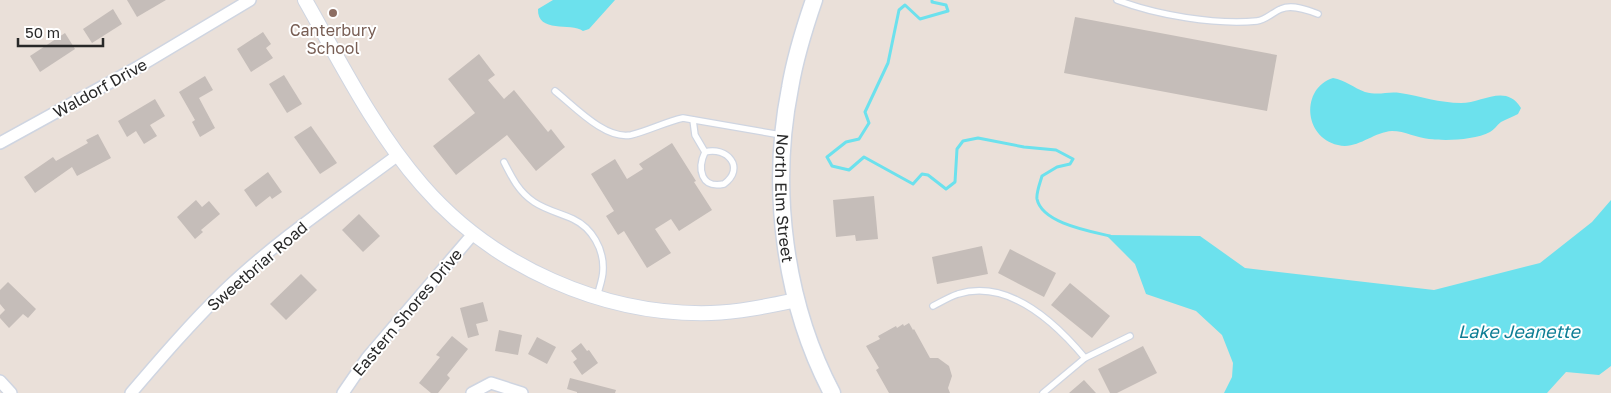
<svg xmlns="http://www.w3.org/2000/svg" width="1611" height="393" viewBox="0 0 1611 393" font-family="'Golos Text',sans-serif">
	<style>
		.water { fill: #6ce1ed }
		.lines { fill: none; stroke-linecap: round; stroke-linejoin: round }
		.stream { stroke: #6ce1ed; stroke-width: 3 }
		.building { fill: #c5bdb9 }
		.service-casing { stroke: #cfd5e1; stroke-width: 8 }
		.minor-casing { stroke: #cfd5e1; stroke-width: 14 }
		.tertiary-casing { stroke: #cfd5e1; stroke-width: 16 }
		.secondary-casing { stroke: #cfd5e1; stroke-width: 19 }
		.service { stroke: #fff; stroke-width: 5.5 }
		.minor { stroke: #fff; stroke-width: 11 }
		.tertiary { stroke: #fff; stroke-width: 14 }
		.secondary { stroke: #fff; stroke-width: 16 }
		.education-dot { fill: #8d6e63; stroke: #fff; stroke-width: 2 }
		.labels { text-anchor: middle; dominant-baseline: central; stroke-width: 4; stroke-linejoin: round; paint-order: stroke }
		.education-label { font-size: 16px; fill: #785e54; stroke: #fff }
		.street-label { font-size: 16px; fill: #282828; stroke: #fff }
		.water-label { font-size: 18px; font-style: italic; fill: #0e7e95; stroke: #fff }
	</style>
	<rect width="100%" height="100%" fill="#eae0d9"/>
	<g class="water">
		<path d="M553 0H615L589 29 583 31C571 22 537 34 538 9Z"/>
		<path d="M1333 78C1345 80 1354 88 1365 92 1380 96 1387 91 1400 93 1420 96 1440 103 1461 103 1482 103 1506 83 1521 108L1518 114C1513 117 1506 119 1501 122 1497 125 1494 130 1490 132 1475 140 1446 141 1429 139 1417 138 1405 131 1392 131 1373 132 1357 150 1338 145 1303 137 1301 88 1333 78Z"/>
		<polygon points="1611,200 1611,366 1599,375 1566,372 1547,393 1224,393 1232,377 1233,363 1222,335 1196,311 1146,294 1135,264 1106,235 1200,236 1245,268 1434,290 1540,263 1592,222"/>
	</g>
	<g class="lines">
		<path class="stream" d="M932 0V2L946 5 948 11 920 19 905 5 899 10 888 63 865 112 869 123 859 139 846 142 827 157 832 166 849 170 864 157 913 184 922 174 928 175 946 189 955 182 957 149 963 141 978 138 1024 147 1056 150 1073 159 1070 164 1057 167 1042 176C1040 183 1036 193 1037 199 1042 223 1089 231 1110 236"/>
	</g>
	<g class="building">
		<polygon points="127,0 166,0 137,17"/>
		<polygon points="113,9 122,24 92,43 83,29"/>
		<polygon points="1075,17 1277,55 1267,111 1064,73"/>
		<polygon points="263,32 271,44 266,48 273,58 251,72 237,49"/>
		<polygon points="65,33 75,49 40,72 30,56"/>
		<polygon points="479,54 495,75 488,80 504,99 514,90 548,132 551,129 565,147 536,171 507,135 456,175 433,146 475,113 448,79"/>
		<polygon points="284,75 302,104 287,113 269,84"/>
		<polygon points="205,76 213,90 199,98 215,128 200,137 192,122 195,120 179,92"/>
		<polygon points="155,99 165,116 150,125 157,136 144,144 136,131 127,137 118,121"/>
		<polygon points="311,126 337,163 320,174 294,137"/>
		<polygon points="98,134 111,158 77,176 72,167 35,193 24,177 53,157 56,161 88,143 86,140"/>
		<polygon points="672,143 696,181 694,182 712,210 679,231 671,219 655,229 671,253 647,268 624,231 618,235 606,216 614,211 591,174 615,159 627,179 643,169 639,164"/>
		<polygon points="268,172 282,192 272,199 270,196 256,207 244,190"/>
		<polygon points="874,196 878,239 856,241 855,235 836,237 833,200"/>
		<polygon points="196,200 202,207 209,201 220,214 201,230 203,232 195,239 177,217"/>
		<polygon points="359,214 380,236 363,252 342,230"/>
		<polygon points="982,246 988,274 937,284 932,257"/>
		<polygon points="1010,249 1056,273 1044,297 998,273"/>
		<polygon points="301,274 317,290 286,320 270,304"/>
		<polygon points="8,282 36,309 28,318 23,314 9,328 0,318 0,315 5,310 0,304 0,290"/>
		<polygon points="1070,283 1110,316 1092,338 1051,305"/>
		<polygon points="483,302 488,321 476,324 479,335 468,338 460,308"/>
		<polygon points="909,323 913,330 914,329 930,358 938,358 949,366 952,376 948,388 950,393 889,393 876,370 879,368 866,346 880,339 878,336 896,326 897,328 903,324 904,326"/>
		<polygon points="499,330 522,335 518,355 495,351"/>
		<polygon points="452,336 468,349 447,375 450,378 438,393 431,393 419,383 440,357 436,355"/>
		<polygon points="537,337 556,347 547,364 528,354"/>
		<polygon points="581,343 587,351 589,350 598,363 582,375 573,362 577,359 571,351"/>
		<polygon points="1143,346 1157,373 1117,393 1110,393 1098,369"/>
		<polygon points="570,378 616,390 615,393 577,393 577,392 567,389"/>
		<polygon points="1084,380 1096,393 1069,393"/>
	</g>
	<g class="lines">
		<g class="service-casing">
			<g id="service">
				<path d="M1117 0C1156 15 1215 25 1257 21 1266 20 1273 12 1281 9 1292 4 1308 10 1318 14"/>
				<path d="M555 91C574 106 605 140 631 135 648 131 665 122 683 118L781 135"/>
				<path d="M693 120 695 135 705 152C697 169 701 189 724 184 746 168 727 146 705 152"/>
				<path d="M504 162C512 178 519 192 534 202 546 210 560 213 573 219 592 228 604 249 603 270 603 279 599 288 597 297"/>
				<path d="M933 306C941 302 949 297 958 294 1008 279 1055 322 1085 358"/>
				<polyline points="1043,393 1085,358 1130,336"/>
			</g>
		</g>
		<g class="minor-casing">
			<g id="minor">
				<polyline points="0,143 138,67 250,0"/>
				<polyline points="0,381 11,393"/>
				<path d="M131 393C161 358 191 323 224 291 277 240 339 199 398 155"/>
				<polyline points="343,393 367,358 473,234"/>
				<polyline points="472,393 491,383 522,393"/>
			</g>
		</g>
		<g class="tertiary-casing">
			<path id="tertiary" d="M305 0C341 63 374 130 422 185 492 266 603 316 711 313 740 312 768 306 797 300"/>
		</g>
		<g class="secondary-casing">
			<g id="secondary">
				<path id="s1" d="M814 0C804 29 795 58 790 88 770 188 784 302 832 393"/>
			</g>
		</g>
		<use href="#service" class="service"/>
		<use href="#minor" class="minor"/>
		<use href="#tertiary" class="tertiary"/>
		<use href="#secondary" class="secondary"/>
	</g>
	<circle class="education-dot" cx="333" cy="13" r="5"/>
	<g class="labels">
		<g class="education-label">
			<text x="333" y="30">Canterbury<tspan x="333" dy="18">School</tspan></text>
		</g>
		<g class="street-label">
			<text transform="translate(100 88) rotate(-29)">Waldorf Drive</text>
			<text stroke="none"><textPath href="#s1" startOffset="202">North Elm Street</textPath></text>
			<text transform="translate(257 266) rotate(-41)">Sweetbriar Road</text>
			<text transform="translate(407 312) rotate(-50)">Eastern Shores Drive</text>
		</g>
		<g class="water-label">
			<text x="1519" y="331">Lake Jeanette</text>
		</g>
	</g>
	<path d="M18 38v8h85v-8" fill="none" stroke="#282828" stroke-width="2.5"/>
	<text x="25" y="38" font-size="15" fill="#282828" stroke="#ffffff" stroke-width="4" paint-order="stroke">50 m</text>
</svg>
